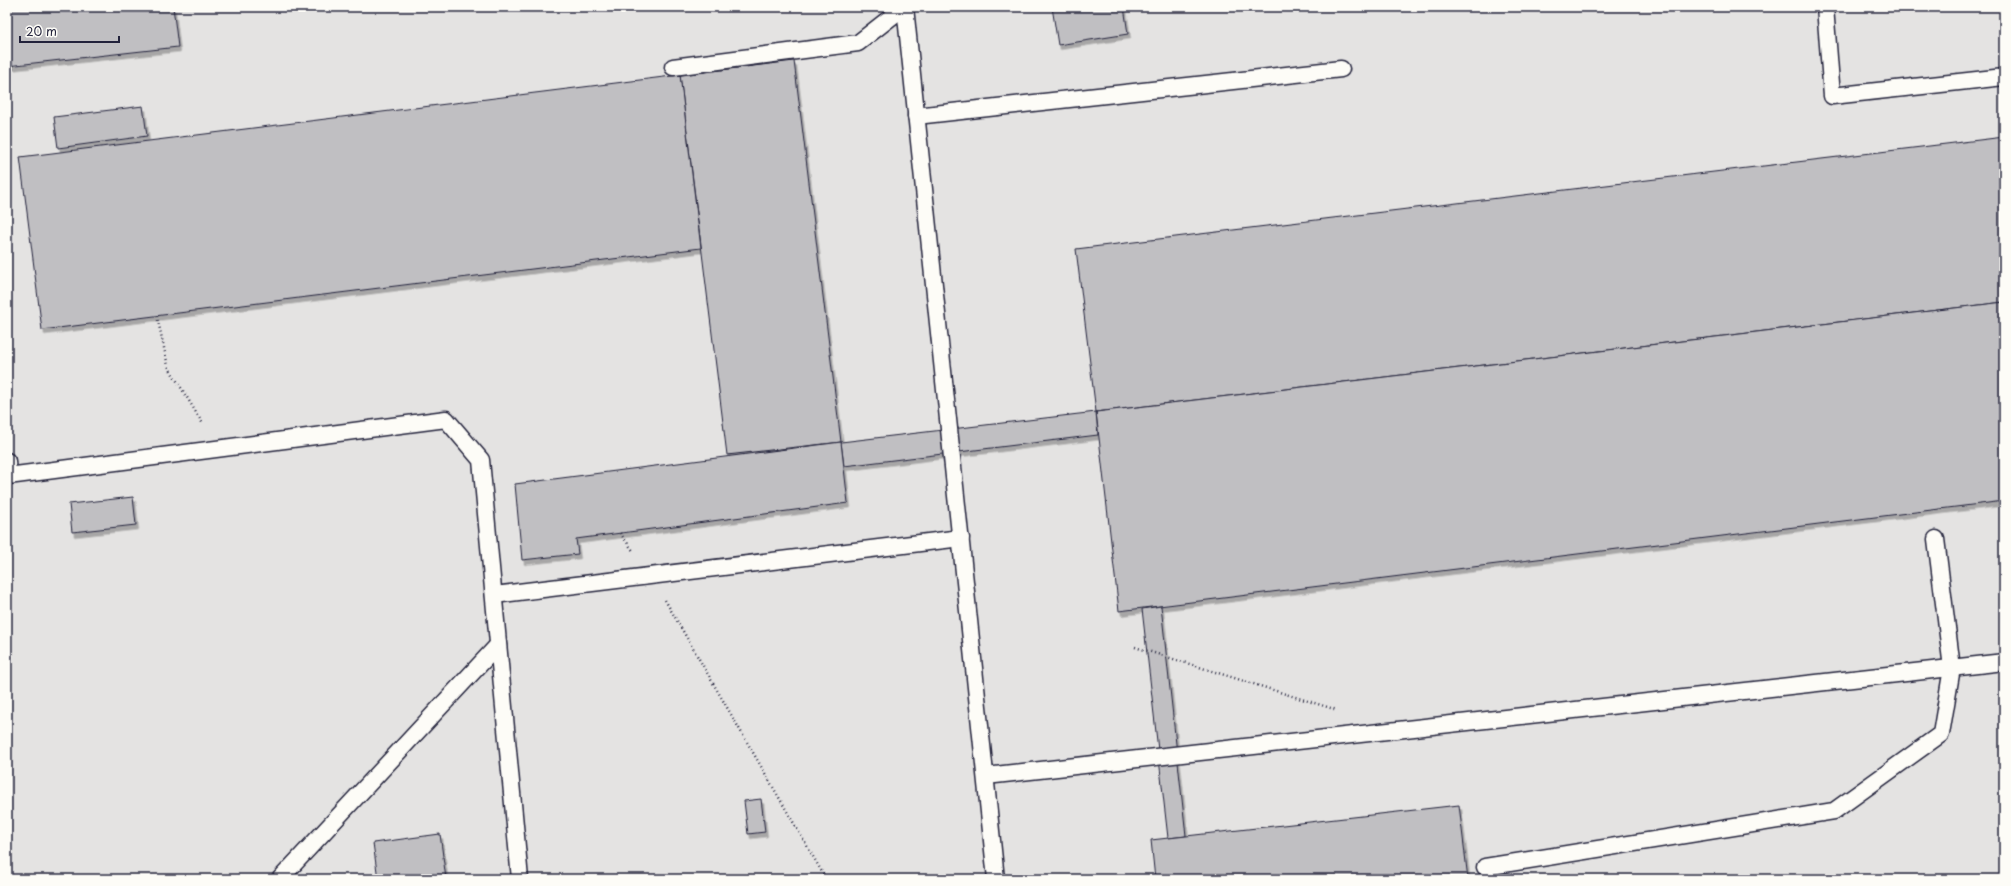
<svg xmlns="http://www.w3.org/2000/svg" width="2011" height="886" viewBox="0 0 2011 886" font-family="'Playpen Sans',sans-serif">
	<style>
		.built { fill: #e4e3e2 }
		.building { fill: #c0bfc2; stroke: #22223b; filter: url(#shadow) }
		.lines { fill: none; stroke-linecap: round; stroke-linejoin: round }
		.service-casing { stroke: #22223b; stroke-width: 19 }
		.path { stroke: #22223b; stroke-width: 2.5; stroke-dasharray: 1 3; stroke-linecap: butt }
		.service { stroke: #fdfcf7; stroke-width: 16 }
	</style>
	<defs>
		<filter id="shadow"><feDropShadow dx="2.5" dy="4.5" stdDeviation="0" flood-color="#0004"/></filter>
	</defs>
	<rect width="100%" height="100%" fill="#f4f3ef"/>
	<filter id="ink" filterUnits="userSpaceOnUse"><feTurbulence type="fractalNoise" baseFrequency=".025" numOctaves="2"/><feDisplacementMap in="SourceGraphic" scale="8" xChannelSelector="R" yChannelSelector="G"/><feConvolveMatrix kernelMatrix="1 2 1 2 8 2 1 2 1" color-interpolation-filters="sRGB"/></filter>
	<g filter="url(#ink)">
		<rect class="built" x="7" y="7" width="1997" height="872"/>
		<g class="building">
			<polygon points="7,7 173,7 178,47 7,66"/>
			<polygon points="1052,7 1124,7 1128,34 1058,45"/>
			<polygon points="794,61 841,442 727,455 680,75"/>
			<polygon points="680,75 701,248 42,330 20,157"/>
			<polygon points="143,106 147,136 58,148 54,117"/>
			<polygon points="2004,137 2004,302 1096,412 1076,249"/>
			<polygon points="2004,302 2004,501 1119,611 1096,412"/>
			<polygon points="1096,412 1098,435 844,466 841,442"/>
			<polygon points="841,442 848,503 576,539 578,554 522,560 515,484"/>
			<polygon points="133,497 136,525 72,532 69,504"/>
			<polygon points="1161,606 1186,836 1168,838 1142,609"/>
			<polygon points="761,799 765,832 748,834 744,801"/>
			<polygon points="1459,805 1468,879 1155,879 1151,840"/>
			<polygon points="440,834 446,879 378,879 373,843"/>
		</g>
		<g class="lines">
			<g class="service-casing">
				<g id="service">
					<polyline points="905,7 996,879"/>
					<polyline points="1825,7 1832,96 2004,77"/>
					<polyline points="673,67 858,43 904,7"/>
					<polyline points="916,116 1341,69"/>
					<polyline points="7,461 8,476 446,419 481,460 520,879"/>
					<polyline points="494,595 961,538"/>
					<polyline points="986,776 2004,662"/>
					<polyline points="1485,867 1834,811 1941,734 1952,668 1936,539"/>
					<polyline points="280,879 498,645"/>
				</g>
			</g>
			<g class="path">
				<polyline points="157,316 168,366 203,424"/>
				<polyline points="620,533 634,552"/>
				<polyline points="665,600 826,879"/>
				<polyline points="1135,647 1337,710"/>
			</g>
			<use href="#service" class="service"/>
		</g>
	</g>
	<rect width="2011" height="886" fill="none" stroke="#fdfcf7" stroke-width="24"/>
	<rect x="12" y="12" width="1987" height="862" fill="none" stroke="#22223b" stroke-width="1.5" filter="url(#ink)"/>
	<path d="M20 36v6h99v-6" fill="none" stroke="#22223b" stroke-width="2"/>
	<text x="26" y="36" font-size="12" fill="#22223b" stroke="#fdfcf7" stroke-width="3" paint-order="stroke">20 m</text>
</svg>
